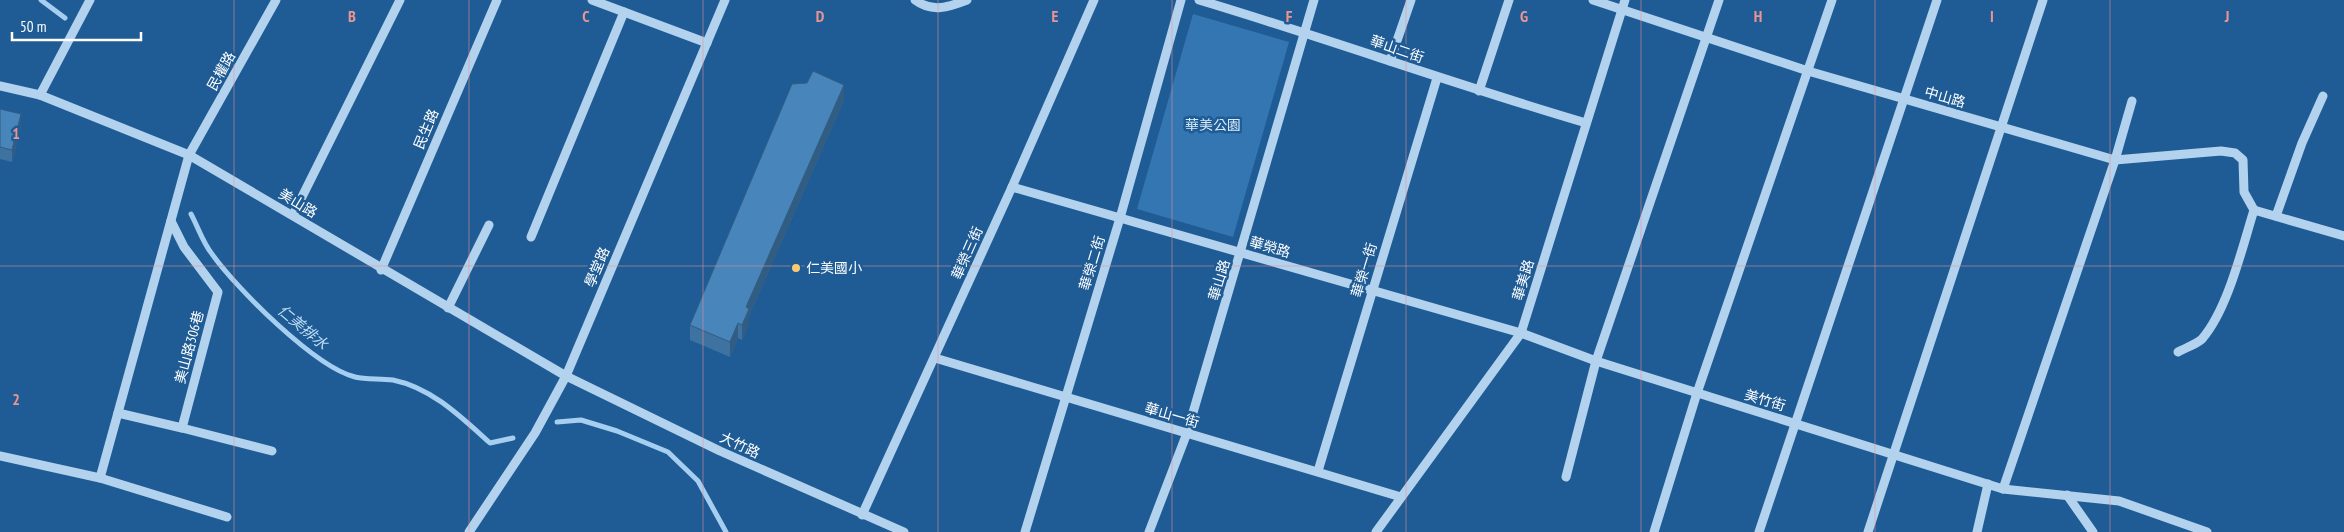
<svg xmlns="http://www.w3.org/2000/svg" width="2344" height="532" viewBox="0 0 2344 532" font-family="'PT Sans Narrow','Noto Sans TC',sans-serif">
	<style>
		.green { fill: #3376b2 }
		.lines { fill: none; stroke-linecap: round; stroke-linejoin: round }
		.stream { stroke: #a6cef0; stroke-width: 5 }
		.minor { stroke: #b2d2ee; stroke-width: 9 }
		.wall { fill: #3e72a1 }
		.shaded-wall { fill: #325d83 }
		.building { fill: #4885bb; stroke: #325d83 }
		.grid { fill: none; stroke: #ea9494; stroke-width: 1; stroke-opacity: 0.55 }
		.poi-dot { fill: #fcc973; stroke: #1f5c95; stroke-width: 2 }
		.labels { text-anchor: middle; dominant-baseline: central; stroke-width: 5; stroke-linejoin: round; paint-order: stroke }
		.street-label { font-size: 14px; fill: #fff; stroke: #1f5c95 }
		.park-label { font-size: 14px; fill: #d9ebfa; stroke: #1f5c95 }
		.poi-label { font-size: 14px; fill: #fff; stroke: #1f5c95; text-anchor: start }
		.water-label { font-size: 15px; font-style: italic; fill: #bfdcf5; stroke: #1f5c95 }
		.grid-label { font-size: 16px; text-anchor: middle; font-weight: bold; fill: #ea9494; stroke: #1f5c95; stroke-width: 5; stroke-linejoin: round; paint-order: stroke }
	</style>
	<rect width="100%" height="100%" fill="#1f5c95"/>
	<polygon class="green" points="1193,14 1289,42 1233,237 1137,209"/>
	<g class="lines">
		<g class="stream">
			<polyline points="41,0 65,18"/>
			<path d="M191 214C198 227 203 243 212 254 236 288 315 367 355 377 367 380 380 378 393 380 432 388 461 417 490 443L513 438"/>
			<polyline points="557,422 581,420 617,431 668,452 698,481 726,532"/>
		</g>
		<g class="minor">
			<polyline points="592,0 707,43"/>
			<path d="M915 0C932 13 949 7 967 0"/>
			<path d="M1199 0C1329 39 1456 85 1586 123"/>
			<polyline points="1593,0 1808,71 2115,160 2221,151 2235,153 2243,160 2244,192 2254,210"/>
			<polyline points="1390,61 1411,0"/>
			<polyline points="0,86 40,95 189,155 566,376 720,451 904,532"/>
			<polyline points="1479,91 1509,0"/>
			<polyline points="40,95 90,0"/>
			<polyline points="1012,187 1521,333 1596,361 2003,489 2119,501 2207,532"/>
			<polyline points="2254,210 2344,236"/>
			<polyline points="293,215 400,0"/>
			<polyline points="2276,216 2302,143 2323,96"/>
			<polyline points="531,237 624,12"/>
			<polyline points="381,270 497,0"/>
			<polyline points="448,308 489,225"/>
			<path d="M2178 352C2185 348 2197 344 2202 339 2228 309 2242 248 2254 210"/>
			<polyline points="935,358 1401,497"/>
			<polyline points="118,413 182,428 218,292 184,247 171,221"/>
			<polyline points="182,428 272,451"/>
			<polyline points="0,456 100,478 227,517"/>
			<polyline points="1318,471 1437,78"/>
			<polyline points="1566,477 1596,361 1719,0"/>
			<polyline points="100,478 189,155 276,0"/>
			<polyline points="2003,489 2115,160 2132,101"/>
			<polyline points="2067,495 2093,532"/>
			<polyline points="862,515 1012,187 1094,0"/>
			<polyline points="469,532 535,433 566,376 725,0"/>
			<polyline points="1025,532 1120,218 1181,0"/>
			<polyline points="1149,532 1187,433 1314,0"/>
			<polyline points="1376,532 1521,333 1625,0"/>
			<polyline points="1654,532 1697,393 1832,0"/>
			<polyline points="1759,532 1937,0"/>
			<polyline points="1868,532 2043,0"/>
			<polyline points="1977,532 1988,484"/>
		</g>
	</g>
	<g class="wall">
		<polygon points="807,83 844,100 749,316 749,324 742,340 738,338 730,357 690,340 690,325"/>
		<polygon points="0,109 21,126 12,162 0,159"/>
	</g>
	<g class="shaded-wall">
		<polygon points="844,85 844,100 749,316 749,324 742,340 742,325 746,307"/>
		<polygon points="21,114 21,126 12,162 12,150"/>
		<polygon points="738,323 738,338 730,357 730,342"/>
	</g>
	<g class="building">
		<polygon points="813,71 844,85 746,307 749,309 742,325 738,323 730,342 690,325 792,84 807,83"/>
		<polygon points="0,109 21,114 12,150 0,147"/>
	</g>
	<path class="grid" d="M234 0V532M469 0V532M703 0V532M938 0V532M1172 0V532M1406 0V532M1641 0V532M1875 0V532M2110 0V532M0 266H2344"/>
	<circle class="poi-dot" cx="796" cy="268" r="5"/>
	<g class="labels">
		<g class="street-label">
			<text transform="translate(1397 49) rotate(19)">華山二街</text>
			<text transform="translate(221 71) rotate(-61)">民權路</text>
			<text transform="translate(1945 97) rotate(16)">中山路</text>
			<text transform="translate(426 129) rotate(-67)">民生路</text>
			<text transform="translate(298 203) rotate(31)">美山路</text>
			<text transform="translate(1270 247) rotate(16)">華榮路</text>
			<text transform="translate(967 253) rotate(-66)">華榮三街</text>
			<text transform="translate(1092 263) rotate(-73)">華榮二街</text>
			<text transform="translate(597 267) rotate(-67)">學堂路</text>
			<text transform="translate(1364 270) rotate(-73)">華榮一街</text>
			<text transform="translate(1219 280) rotate(-73)">華山路</text>
			<text transform="translate(1523 280) rotate(-73)">華美路</text>
			<text transform="translate(189 347) rotate(-75)">美山路306巷</text>
			<text transform="translate(1765 400) rotate(17)">美竹街</text>
			<text transform="translate(1172 415) rotate(16)">華山一街</text>
			<text transform="translate(740 445) rotate(25)">大竹路</text>
		</g>
		<g class="park-label">
			<text x="1213" y="125">華美公園</text>
		</g>
		<g class="poi-label">
			<text x="806" y="268">仁美國小</text>
		</g>
		<g class="water-label">
			<text transform="translate(303 327) rotate(40)">仁美排水</text>
		</g>
	</g>
	<g class="grid-label">
		<text x="352" y="22">B</text>
		<text x="586" y="22">C</text>
		<text x="820" y="22">D</text>
		<text x="1055" y="22">E</text>
		<text x="1289" y="22">F</text>
		<text x="1524" y="22">G</text>
		<text x="1758" y="22">H</text>
		<text x="1992" y="22">I</text>
		<text x="2227" y="22">J</text>
		<text x="16" y="139">1</text>
		<text x="16" y="405">2</text>
	</g>
	<path d="M12 32v8h129v-8" fill="none" stroke="#ffffff" stroke-width="2.5"/>
	<text x="20" y="32" font-size="15" fill="#ffffff" stroke="#1f5c95" stroke-width="4" paint-order="stroke">50 m</text>
</svg>
